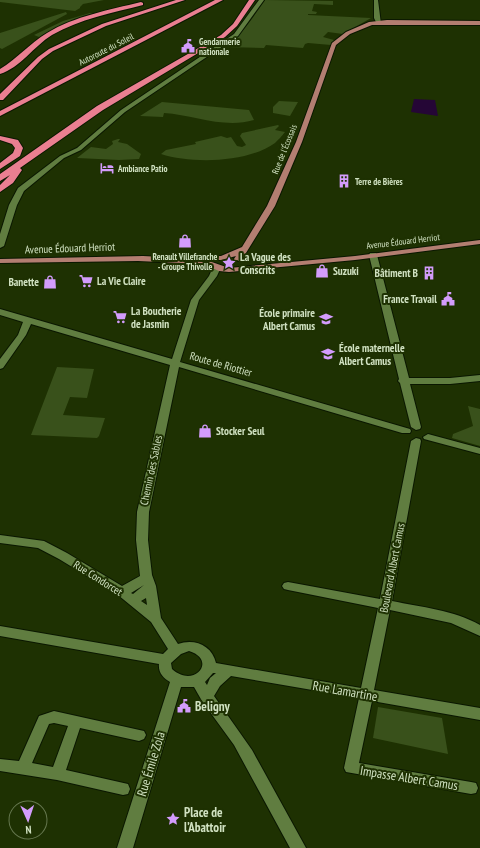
<svg xmlns="http://www.w3.org/2000/svg" width="480" height="848" viewBox="0 0 480 848" font-family="'PT Sans Narrow',sans-serif">
	<style>
		.green { fill: #39511b }
		.water { fill: #250636 }
		.lines { fill: none; stroke-linecap: round; stroke-linejoin: round }
		.minor-casing { stroke: #0a1700; stroke-width: 2 }
		.major-casing { stroke: #0a1700; stroke-width: 2 }
		.highway-casing { stroke: #0a1700; stroke-width: 2 }
		.minor { fill: #607d40; fill-rule: evenodd }
		.major { fill: #b37e71; fill-rule: evenodd }
		.highway { fill: #ea7f91; fill-rule: evenodd }
		.labels { text-anchor: middle; dominant-baseline: central; stroke-width: 4; stroke-linejoin: round; paint-order: stroke }
		.far-poi-label { font-size: 9px; font-weight: bold; fill: #d0e1c1; stroke: #1e3102; text-anchor: start }
		.far-street-label { font-size: 9px; fill: #d0e1c1; stroke: #1e3102 }
		.street-label { font-size: 11px; fill: #d0e1c1; stroke: #1e3102 }
		.poi-label { font-size: 11px; font-weight: bold; fill: #d0e1c1; stroke: #1e3102; text-anchor: start }
		.near-street-label { font-size: 13px; fill: #d0e1c1; stroke: #1e3102 }
		.near-poi-label { font-size: 13px; font-weight: bold; fill: #d0e1c1; stroke: #1e3102; text-anchor: start }
	</style>
	<rect width="100%" height="100%" fill="#1e3102"/>
	<g class="green">
		<polygon points="0,0 104,0 83,4 80,7 80,8 75,11 0,2"/>
		<path d="M265 0 333 1V5L314 4 312 11 317 12 316 14H308V15L371 18 343 34 328 32 323 37 334 40 331 45 308 43 305 44 303 48 266 45 264 48 225 47C243 34 253 17 265 0Z"/>
		<polygon points="66,12 67,14 2,49 0,48 0,33"/>
		<polygon points="90,13 95,14 57,27 39,37 34,35 63,21"/>
		<polygon points="279,101 298,102 290,116 273,113 273,107"/>
		<path d="M162 102 249 110 254 120C224 129 194 115 164 113L163 117 140 116Z"/>
		<path d="M278 125 279 126 275 130 285 132C282 136 278 140 275 143 247 163 192 164 161 154L166 150 196 144 195 142 221 136 227 138 231 137 237 146 242 147 246 145 240 136 242 133Z"/>
		<polygon points="118,139 120,139 118,142 127,144 141,154 139,159 119,160 77,158 91,147 106,149 113,144 112,141"/>
		<polygon points="57,367 94,369 87,398 70,397 63,415 105,418 99,436 97,438 31,435"/>
		<polygon points="468,406 480,409 480,446 452,438 453,434 473,426"/>
		<polygon points="378,707 442,718 448,754 373,738"/>
	</g>
	<polygon class="water" points="414,99 435,100 438,116 411,112"/>
	<g class="lines">
		<g class="minor-casing">
			<g id="minor">
				<polygon points="259,0 264,0 238,36 125,112 81,150 64,158 24,191 17,205 4,246 0,248 0,234 9,205 18,188 60,156 77,148 121,110 234,34"/>
				<polygon points="374,0 378,0 381,24 377,24 374,18"/>
				<polygon points="370,253 376,253 377,255 409,378 450,378 480,375 480,381 450,384 410,384 421,427 420,429 416,430 411,427 400,383 398,381 399,379 369,255"/>
				<path d="M214 265H220L221 267 217 276 199 300 180 362 410 429 411 431 410 433H402L179 367 149 512 148 540 152 575 156 586 161 618 178 644C194 638 212 645 216 663L361 688 378 608 288 590 284 589 282 586 284 583 288 582 380 599 411 441 416 438 420 439 421 441 392 601C421 607 454 610 480 625V636L451 623 390 610 374 690 480 708V720L372 701 359 763 471 782 476 783 478 788 476 793 471 794 346 772 344 768 359 698 231 676 220 686 214 696 252 750 306 848H290L234 745 202 701 194 687H181L133 848H117L170 682C163 678 158 672 159 664L0 636V626L163 654 168 649 151 622 118 595 59 559 38 548 0 543V535L44 541 67 553 122 586 140 576 136 540 137 512 170 365 31 324 26 335 3 368 0 369V359L18 335 23 322 0 315V309L172 359 191 300 209 276ZM144 585 133 594 131 593ZM146 598 147 605 141 601ZM189 651C218 660 194 689 172 669L171 663 181 654ZM213 673H216L210 678 207 685 205 682Z"/>
				<polygon points="428,434 480,448 480,454 424,439 423,437"/>
				<path d="M54 711 144 731 146 735 144 739 139 741 80 728 66 770 128 784 130 789 128 794 123 795 57 780 0 771V759L19 761 39 716ZM54 723 68 726 53 767 32 763 49 724Z"/>
			</g>
		</g>
		<g class="major-casing">
			<polygon id="major" points="387,20 480,21 480,25 372,25 350,34 336,45 302,142 275,206 241,261 235,261 234,259 236,256 221,260 206,260 229,268 355,256 480,240 480,244 355,260 229,272 219,271 203,264 138,261 0,263 0,259 143,256 200,259 200,256 221,256 242,247 267,206 296,142 332,43 346,32 369,22"/>
		</g>
		<g class="highway-casing">
			<g id="highway">
				<polygon points="176,0 185,0 106,26 53,51 42,59 3,100 0,100 0,94 38,57 49,49 102,24"/>
				<polygon points="215,0 223,0 0,116 0,111"/>
				<polygon points="249,0 255,0 237,26 225,37 103,110 20,168 22,170 13,183 0,192 0,185 10,175 0,181 0,174 97,106 221,35 233,24"/>
				<path d="M141 2 143 3V5C112 13 80 19 52 35 34 46 20 68 0 74V69C17 59 30 43 47 33 75 16 109 10 141 2Z"/>
				<polygon points="0,136 18,140 23,148 20,156 0,169 0,163 13,153 15,148 12,144 0,140"/>
			</g>
		</g>
		<use href="#minor" class="minor"/>
		<use href="#major" class="major"/>
		<use href="#highway" class="highway"/>
	</g>
	<defs>
		<g id="civic-bare" transform="scale(1.08)"><path d="M-.6-6.5H3V-4.5H.6V-3L4-1V1h2V6H-6V1h2V-1L-.6-3ZM-1.2 2.5V6h2.4V2.5Z" fill="#d39cfc" stroke="#1e3102" stroke-width="2.5" paint-order="stroke"/></g>
		<g id="hotel-bare" transform="scale(1.08)"><path d="M-6-4.5h1.5V1H6V5H4.5V3h-9V5H-6ZM-4 0a1.8 1.8 0 1 1 3.6 0ZM.5 0V-2.5h3Q6-2.5 6 0Z" fill="#d39cfc" stroke="#1e3102" stroke-width="2.5" paint-order="stroke"/></g>
		<g id="building-bare" transform="scale(1.08)"><path d="M-4-6H4V6H1V3H-1V6H-4ZM-2.5-4.3h1.7v1.8h-1.7ZM.8-4.3h1.7v1.8H.8ZM-2.5-1h1.7V.8h-1.7ZM.8-1h1.7V.8H.8Z" fill="#d39cfc" stroke="#1e3102" stroke-width="2.5" paint-order="stroke"/></g>
		<g id="shop-bare" transform="scale(1.08)"><path d="M-5-2.5h2.3a2.7 3.5 0 0 1 5.4 0H5L5.5 6h-11ZM-1.5-2.5h3a1.5 2.3 0 0 0-3 0Z" fill="#d39cfc" stroke="#1e3102" stroke-width="2.5" paint-order="stroke"/></g>
		<g id="sight-bare" transform="scale(1.08)"><path d="M0-6L1.8-2.2L6-1.7L2.9 1.2L3.7 5.4L0 3.3L-3.7 5.4L-2.9 1.2L-6-1.7L-1.8-2.2Z" fill="#d39cfc" stroke="#1e3102" stroke-width="2.5" paint-order="stroke"/></g>
		<g id="supermarket-bare" transform="scale(1.08)"><path d="M-6-5.5h2.5l.6 2H6L4.5 2H-2.5L-4.4-4H-6ZM-1.5 3.2a1.3 1.3 0 1 0 .1 0ZM3 3.2a1.3 1.3 0 1 0 .1 0Z" fill="#d39cfc" stroke="#1e3102" stroke-width="2.5" paint-order="stroke"/></g>
		<g id="school-bare" transform="scale(1.08)"><path d="M0-5L7-2L0 1L-7-2ZM-4 1L0 2.5L4 1V4Q0 6-4 4Z" fill="#d39cfc" stroke="#1e3102" stroke-width="2.5" paint-order="stroke"/></g>
	</defs>
	<g fill-rule="evenodd">
		<use href="#civic-bare" x="188" y="46"/>
		<use href="#hotel-bare" x="107" y="168"/>
		<use href="#building-bare" x="344" y="181"/>
		<use href="#shop-bare" x="185" y="241"/>
		<use href="#sight-bare" x="229" y="263"/>
		<use href="#shop-bare" x="322" y="271"/>
		<use href="#building-bare" x="429" y="273"/>
		<use href="#supermarket-bare" x="86" y="281"/>
		<use href="#shop-bare" x="50" y="282"/>
		<use href="#civic-bare" x="448" y="299"/>
		<use href="#supermarket-bare" x="120" y="317"/>
		<use href="#school-bare" x="326" y="319"/>
		<use href="#school-bare" x="328" y="354"/>
		<use href="#shop-bare" x="205" y="431"/>
		<use href="#civic-bare" x="184" y="706"/>
		<use href="#sight-bare" x="173" y="819"/>
	</g>
	<g class="labels">
		<g class="far-poi-label">
			<text x="199" y="41">Gendarmerie<tspan x="199" dy="10">nationale</tspan></text>
			<text x="118" y="168">Ambiance Patio</text>
			<text x="355" y="181">Terre de Bières</text>
			<text x="185" y="256" text-anchor="middle">Renault Villefranche<tspan x="185" dy="10">- Groupe Thivolle</tspan></text>
		</g>
		<g class="far-street-label">
			<text transform="translate(106 49) rotate(-27)">Autoroute du Soleil</text>
			<text transform="translate(284 149) rotate(-68)">Rue de l'Écossais</text>
			<text transform="translate(403 241) rotate(-7)">Avenue Édouard Herriot</text>
		</g>
		<g class="street-label">
			<text transform="translate(70 248) rotate(-2)">Avenue Édouard Herriot</text>
			<text transform="translate(221 364) rotate(16)">Route de Riottier</text>
			<text transform="translate(151 470) rotate(-78)">Chemin des Sables</text>
			<text transform="translate(392 568) rotate(-79)">Boulevard Albert Camus</text>
			<text transform="translate(98 578) rotate(32)">Rue Condorcet</text>
		</g>
		<g class="poi-label">
			<text x="240" y="257">La Vague des<tspan x="240" dy="13">Conscrits</tspan></text>
			<text x="333" y="271">Suzuki</text>
			<text x="418" y="273" text-anchor="end">Bâtiment B</text>
			<text x="97" y="281">La Vie Claire</text>
			<text x="39" y="282" text-anchor="end">Banette</text>
			<text x="437" y="299" text-anchor="end">France Travail</text>
			<text x="131" y="311">La Boucherie<tspan x="131" dy="13">de Jasmin</tspan></text>
			<text x="315" y="313" text-anchor="end">École primaire<tspan x="315" dy="13">Albert Camus</tspan></text>
			<text x="339" y="348">École maternelle<tspan x="339" dy="13">Albert Camus</tspan></text>
			<text x="216" y="431">Stocker Seul</text>
		</g>
		<g class="near-street-label">
			<text transform="translate(345 691) rotate(10)">Rue Lamartine</text>
			<text transform="translate(151 764) rotate(-73)">Rue Émile Zola</text>
			<text transform="translate(409 778) rotate(9)">Impasse Albert Camus</text>
		</g>
		<g class="near-poi-label">
			<text x="195" y="706">Beligny</text>
			<text x="184" y="812">Place de<tspan x="184" dy="15">l’Abattoir</tspan></text>
		</g>
	</g>
	<g transform="translate(28 820) rotate(177)"><circle r="19" fill="#1e3102" stroke="#65774e"/>
	<path d="M0-3L7 15L0 10L-7 15Z" fill="#d39cfc"/>
	<text y="-6" font-size="11" font-weight="bold" text-anchor="middle" fill="#d0e1c1">N</text>
	</g>
</svg>
